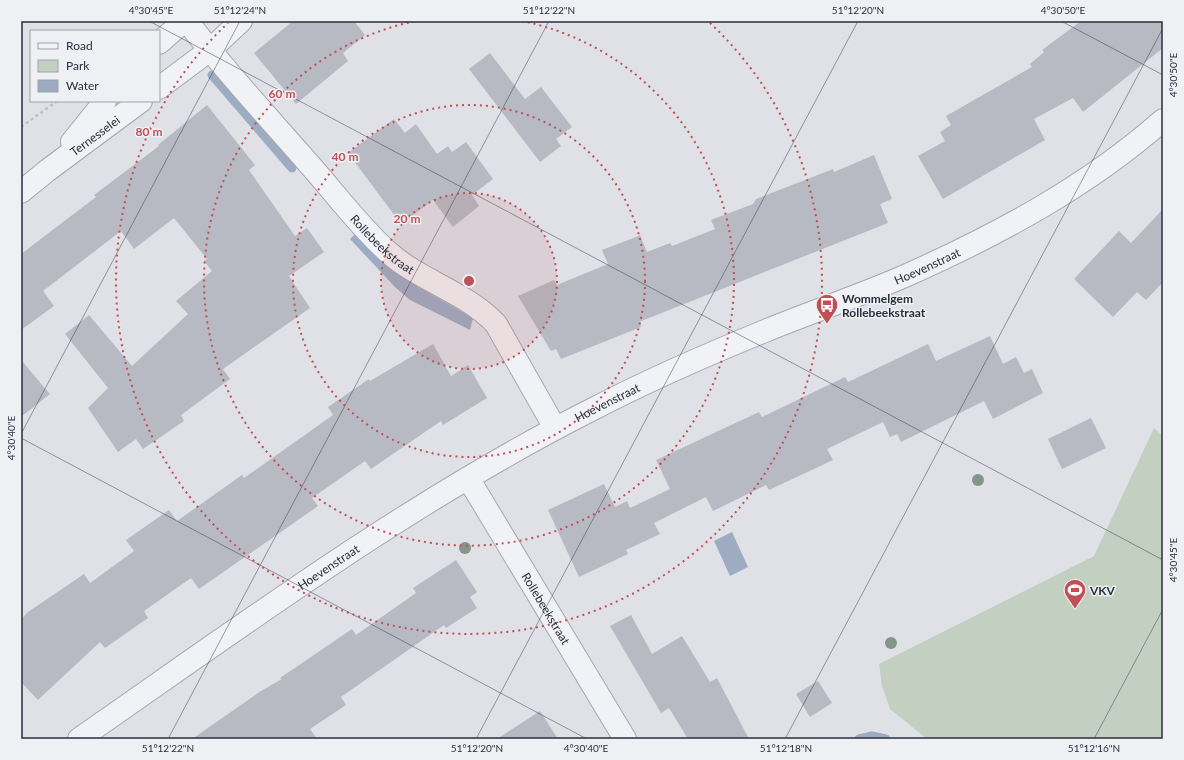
<svg xmlns="http://www.w3.org/2000/svg" width="1184" height="760" viewBox="0 0 1184 760" font-family="Lato,sans-serif">
	<style>
		.green { fill: #c3d0c1 }
		.water { fill: #9dacc3 }
		.lines { fill: none; stroke-linecap: round; stroke-linejoin: round }
		.stream { stroke: #9dacc3; stroke-width: 9 }
		.building { fill: #b7bac3 }
		.minor-casing { stroke: #a5a8b0; stroke-width: 24 }
		.tertiary-casing { stroke: #a5a8b0; stroke-width: 24 }
		.path { stroke: #bdbfc5; stroke-width: 2.5; stroke-dasharray: 3 3; stroke-linecap: butt }
		.minor { stroke: #f1f2f5; stroke-width: 22 }
		.tertiary { stroke: #f1f2f5; stroke-width: 22 }
		.tree { fill: #859587 }
		.ticks { fill: none; stroke: #292e3c; stroke-width: 1; stroke-opacity: 0.45 }
		.ring { fill: none; stroke: #bf5056; stroke-width: 2; stroke-dasharray: 2 4 }
		.labels { text-anchor: middle; dominant-baseline: central; stroke-width: 3; stroke-linejoin: round; paint-order: stroke }
		.street-label { font-size: 12px; fill: #292e3c; stroke: #eef0f4 }
		.poi-label { font-size: 12px; font-weight: bold; fill: #292e3c; stroke: #eef0f4; text-anchor: start }
		.centre { fill: #bf5056; stroke: #eef0f4; stroke-width: 2 }
		.ring-label { font-size: 12px; text-anchor: middle; font-weight: bold; fill: #bf5056; stroke: #eef0f4; stroke-width: 3; stroke-linejoin: round; paint-order: stroke }
		.neatline { fill: none; stroke: #292e3c; stroke-width: 1.5 }
		.ticks-label { font-size: 10px; text-anchor: middle; fill: #292e3c }
	</style>
	<rect width="100%" height="100%" fill="#dfe1e7"/>
	<polygon class="green" points="1154,428 1163,436 1163,739 927,739 890,709 882,686 879,664 1094,556"/>
	<g class="water">
		<polygon points="357,232 404,277 418,287 473,318 470,330 410,300 395,287 350,239"/>
		<polygon points="732,532 748,567 730,576 714,541"/>
	</g>
	<g class="lines">
		<g class="stream">
			<polyline points="212,75 292,168"/>
			<polyline points="859,739 872,736 886,739"/>
		</g>
	</g>
	<g class="building">
		<polygon points="293,21 354,21 365,35 343,53 348,61 296,104 254,53"/>
		<polygon points="1081,21 1163,21 1163,48 1083,112 1073,98 1034,119 1045,140 943,199 918,156 945,141 940,132 951,125 946,116 1032,67 1030,64 1044,52 1042,50"/>
		<polygon points="490,53 525,99 541,87 572,127 556,139 561,146 540,162 469,69"/>
		<polygon points="207,105 255,165 249,170 295,236 307,228 324,252 289,276 310,308 223,369 230,379 181,415 184,421 143,449 136,439 118,452 88,408 108,388 65,334 89,315 132,366 188,314 176,301 212,271 204,261 207,259 174,218 134,249 121,231 43,291 54,306 21,330 21,254 96,197 94,195 159,146 158,145"/>
		<polygon points="394,119 405,133 416,124 437,154 448,146 452,152 466,142 493,179 472,195 479,206 453,227 433,200 401,224 348,153"/>
		<polygon points="874,155 892,199 880,204 888,223 639,322 641,327 561,359 556,349 551,351 518,296 554,280 557,285 608,264 602,250 636,237 640,235 647,252 670,243 672,246 715,229 711,220 753,204 756,199 833,169 834,172"/>
		<polygon points="1163,209 1163,282 1146,300 1137,292 1113,317 1074,279 1119,231 1131,243"/>
		<polygon points="990,336 1003,364 1016,357 1024,373 1032,369 1043,393 993,419 984,401 901,442 897,434 890,437 883,422 827,449 833,460 769,490 766,485 713,511 706,497 654,523 660,534 626,550 628,554 579,577 548,510 604,484 615,507 627,501 630,508 670,489 656,460 684,447 759,412 762,417 845,377 848,382 928,344 936,361"/>
		<polygon points="433,344 451,376 468,365 487,398 443,425 441,421 371,469 365,461 312,498 318,506 199,589 191,578 144,611 148,618 105,648 100,642 38,700 21,682 21,619 28,612 84,574 90,583 134,551 126,540 169,510 177,521 242,475 244,478 333,415 328,407 369,379 370,381"/>
		<polygon points="21,360 50,394 21,417"/>
		<polygon points="1091,418 1106,448 1062,469 1048,439"/>
		<polygon points="456,560 477,592 470,597 477,608 446,628 444,625 341,697 346,705 310,729 317,739 192,739 261,691 282,679 280,678 352,629 356,635 416,593 413,588"/>
		<polygon points="631,615 652,654 682,636 710,682 717,678 749,739 688,739 669,708 661,713 610,626"/>
		<polygon points="818,681 832,703 810,717 796,694"/>
		<polygon points="540,711 558,739 497,739"/>
	</g>
	<g class="lines">
		<g class="minor-casing">
			<g id="minor">
				<path id="s1" d="M187 21C225 71 268 117 309 164 335 193 359 226 388 252 420 281 466 292 496 324L555 428"/>
				<polyline points="159,43 184,21"/>
				<polyline points="159,88 210,50 241,21"/>
				<polyline points="72,142 105,101"/>
				<path id="s2" d="M21 192 48 170 141 101"/>
				<path id="s3" d="M468 478 625 739"/>
			</g>
		</g>
		<g class="tertiary-casing">
			<g id="tertiary">
				<path id="s4" d="M79 739C246 623 411 501 593 409 649 380 706 355 765 331 811 312 859 296 905 276 997 235 1087 187 1163 120"/>
			</g>
		</g>
		<polyline class="path" points="21,127 57,101"/>
		<use href="#minor" class="minor"/>
		<use href="#tertiary" class="tertiary"/>
	</g>
	<g class="tree">
		<circle cx="978" cy="480" r="6"/>
		<circle cx="465" cy="548" r="6"/>
		<circle cx="891" cy="643" r="6"/>
	</g>
	<path class="ticks" d="M149 21 1163 560M1061 21 1163 75M21 434 240 21M21 438 587 739M168 739 549 21M476 739 858 21M785 739 1163 28M1094 739 1163 609"/>
	<circle cx="469" cy="281" r="88" fill="#bf5056" fill-opacity=".12"/>
	<g class="ring">
		<circle cx="469" cy="281" r="88"/>
		<circle cx="469" cy="281" r="176"/>
		<path d="M522 21A265 265 0 1 1 416 21"/>
		<path d="M710 23A353 353 0 1 1 228 23"/>
	</g>
	<defs>
		<g id="bus-pin" transform="scale(1.15)"><path d="M0 17L-7.5 6A9.5 9.5 0 1 1 7.5 6Z" fill="#bf5056" stroke="#eef0f4"/><path d="M-5-6H5V4H4V6H2V4H-2V6H-4V4H-5ZM-3.5-4V0h7V-4ZM-3.5 1.2v1.5H-2V1.2ZM2 1.2v1.5H3.5V1.2Z" fill="#fff"/></g>
		<g id="stadium-pin" transform="scale(1.15)"><path d="M0 17L-7.5 6A9.5 9.5 0 1 1 7.5 6Z" fill="#bf5056" stroke="#eef0f4"/><path d="M0-5a6.5 5 0 1 0 0 10a6.5 5 0 1 0 0-10ZM-3.5-1.8h7v3.6h-7Z" fill="#fff"/></g>
	</defs>
	<g fill-rule="evenodd">
		<use href="#bus-pin" x="827" y="305"/>
		<use href="#stadium-pin" x="1075" y="590"/>
	</g>
	<g class="labels">
		<g class="street-label">
			<text stroke="none"><textPath href="#s2" startOffset="93">Ternesselei</textPath></text>
			<text stroke="none"><textPath href="#s1" startOffset="297">Rollebeekstraat</textPath></text>
			<text stroke="none"><textPath href="#s4" startOffset="975">Hoevenstraat</textPath></text>
			<text stroke="none"><textPath href="#s4" startOffset="627">Hoevenstraat</textPath></text>
			<text stroke="none"><textPath href="#s4" startOffset="303">Hoevenstraat</textPath></text>
			<text stroke="none"><textPath href="#s3" startOffset="152">Rollebeekstraat</textPath></text>
		</g>
		<g class="poi-label">
			<text x="842" y="298">Wommelgem<tspan x="842" dy="14">Rollebeekstraat</tspan></text>
			<text x="1090" y="590">VKV</text>
		</g>
	</g>
	<circle cx="469" cy="281" r="6" class="centre"/>
	<g class="ring-label">
		<text x="282" y="98">60 m</text>
		<text x="149" y="136">80 m</text>
		<text x="345" y="161">40 m</text>
		<text x="407" y="223">20 m</text>
	</g>
	<rect width="1184" height="760" fill="none" stroke="#eef0f4" stroke-width="44"/>
	<rect x="30" y="30" width="130" height="72" fill="#eef0f4" stroke="#9fa2aa"/>
	<rect x="38" y="43" width="20" height="6" fill="#f1f2f5" stroke="#9fa2aa"/>
	<text x="66" y="50" font-size="12" fill="#292e3c">Road</text>
	<rect x="38" y="60" width="20" height="12" fill="#c3d0c1" stroke="#9fa2aa"/>
	<text x="66" y="70" font-size="12" fill="#292e3c">Park</text>
	<rect x="38" y="80" width="20" height="12" fill="#9dacc3" stroke="#9fa2aa"/>
	<text x="66" y="90" font-size="12" fill="#292e3c">Water</text>
	<rect x="22" y="22" width="1140" height="716" class="neatline"/>
	<g class="ticks-label">
		<text x="151" y="14">4°30'45"E</text>
		<text x="240" y="14">51°12'24"N</text>
		<text x="549" y="14">51°12'22"N</text>
		<text x="858" y="14">51°12'20"N</text>
		<text x="1063" y="14">4°30'50"E</text>
		<text transform="translate(1173 75) rotate(-90)" y="4">4°30'50"E</text>
		<text transform="translate(11 438) rotate(-90)" y="4">4°30'40"E</text>
		<text transform="translate(1173 560) rotate(-90)" y="4">4°30'45"E</text>
		<text x="168" y="752">51°12'22"N</text>
		<text x="477" y="752">51°12'20"N</text>
		<text x="586" y="752">4°30'40"E</text>
		<text x="786" y="752">51°12'18"N</text>
		<text x="1094" y="752">51°12'16"N</text>
	</g>
</svg>
